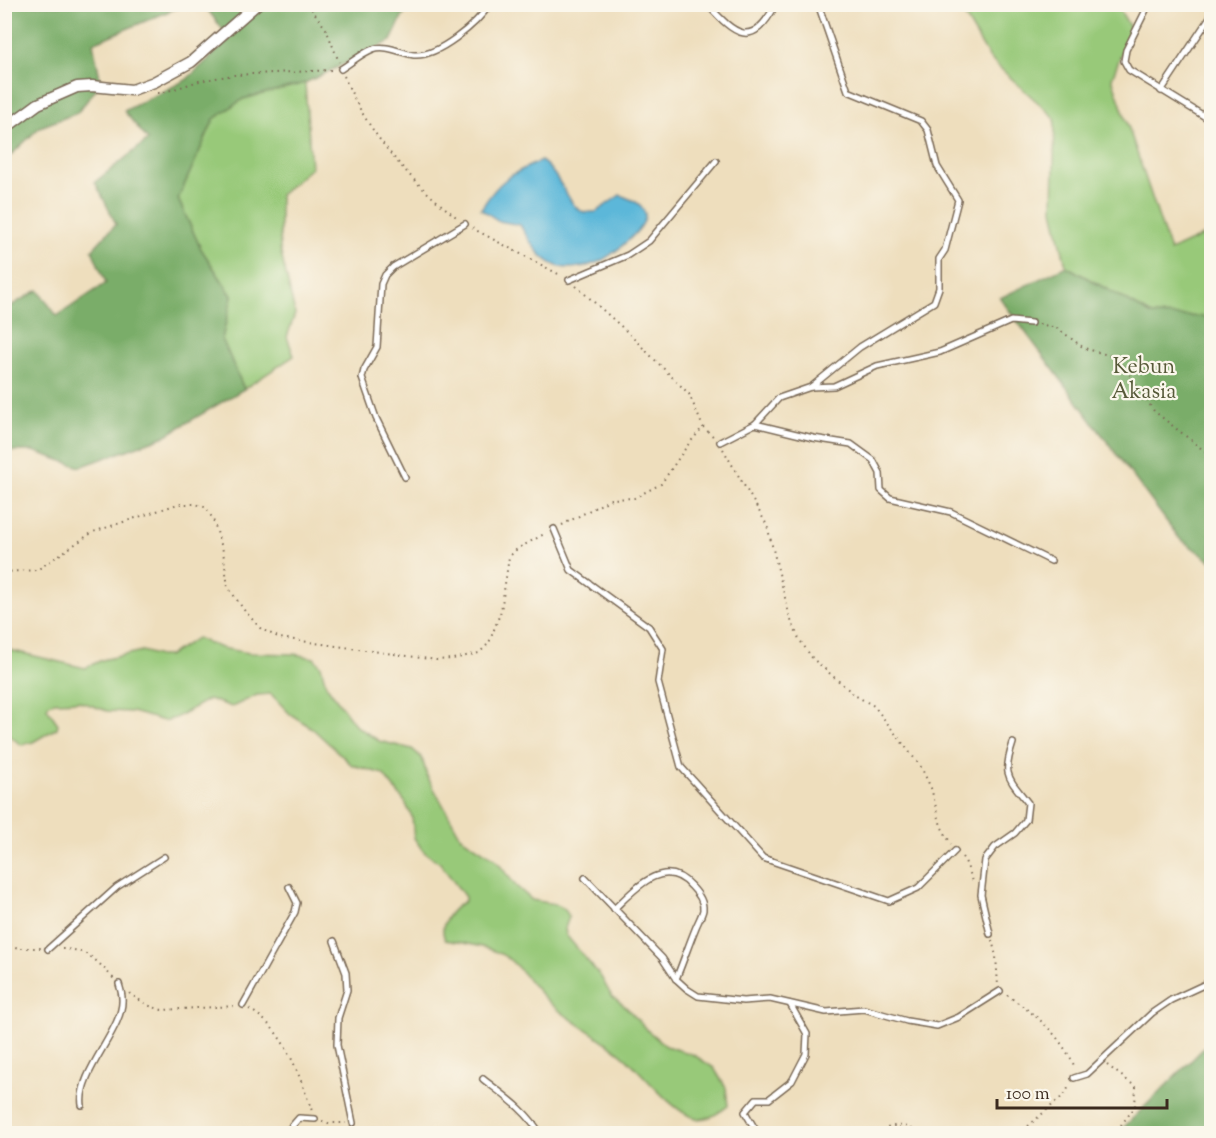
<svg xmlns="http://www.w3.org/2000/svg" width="1216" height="1138" viewBox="0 0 1216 1138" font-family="'Sorts Mill Goudy',serif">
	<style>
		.green { fill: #98c979; stroke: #6a7a4c; stroke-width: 1.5 }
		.forest { fill: #7aad69; stroke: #5a6c44; stroke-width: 1.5 }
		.water { fill: #5cb7d9; stroke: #4c707c; stroke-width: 1.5 }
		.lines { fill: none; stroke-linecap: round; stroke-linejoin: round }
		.lane-casing { stroke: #7a6956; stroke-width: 8 }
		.street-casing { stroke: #7a6956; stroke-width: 13 }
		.path { stroke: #7a6956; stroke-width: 2; stroke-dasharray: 1.5 4.5; stroke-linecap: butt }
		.lane { stroke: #fff; stroke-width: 5 }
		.street { stroke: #fff; stroke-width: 10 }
		.labels { text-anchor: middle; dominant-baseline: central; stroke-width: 4.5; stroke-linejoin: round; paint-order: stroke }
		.park-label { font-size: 22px; fill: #575a39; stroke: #fbf7ec }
	</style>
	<rect width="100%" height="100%" fill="#fbf7ec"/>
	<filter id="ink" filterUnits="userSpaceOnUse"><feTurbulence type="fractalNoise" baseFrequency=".0167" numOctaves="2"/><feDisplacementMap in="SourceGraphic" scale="12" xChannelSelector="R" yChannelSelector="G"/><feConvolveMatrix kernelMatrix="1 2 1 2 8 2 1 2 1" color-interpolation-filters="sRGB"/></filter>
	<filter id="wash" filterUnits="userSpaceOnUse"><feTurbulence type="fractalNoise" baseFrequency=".008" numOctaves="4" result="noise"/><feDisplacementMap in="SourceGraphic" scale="24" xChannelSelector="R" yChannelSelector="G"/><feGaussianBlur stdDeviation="1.35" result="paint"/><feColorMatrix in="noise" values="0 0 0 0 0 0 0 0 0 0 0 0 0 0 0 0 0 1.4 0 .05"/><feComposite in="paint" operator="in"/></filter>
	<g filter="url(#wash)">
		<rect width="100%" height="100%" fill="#eedebd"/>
		<g class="green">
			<polygon points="958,5 1117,5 1131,29 1112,78 1170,251 1211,232 1211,317 1152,315 1066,266 1053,210 1055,118 990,59"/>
			<polygon points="305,83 311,168 280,195 280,249 295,314 287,337 294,356 244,389 222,339 232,296 201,249 178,199 214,119 243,99"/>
			<path d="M197 638 221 648 249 653 294 654 314 658 321 666 326 685 356 726 379 741 412 749 422 758 427 776 461 837 495 859 516 886 532 900 554 904 565 909 569 917 565 928 566 935 601 977 611 995 626 1007 647 1030 666 1046 694 1055 714 1068 726 1088 728 1106C718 1113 707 1122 695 1118 673 1112 643 1074 626 1058 603 1037 574 1024 551 1004 536 991 525 973 510 960 493 946 466 944 445 940 438 924 451 909 465 901V897L440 863 424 852 414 838 412 817 405 802 383 774 352 765 312 728 290 714 271 694 257 695 232 707 209 699 175 718 164 721 132 712 107 711 79 701 54 702 49 704 47 708 58 724 57 728 33 742 22 745 5 733V649L85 668 102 660 142 651 159 656H168Z"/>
		</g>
		<g class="forest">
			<polygon points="5,5 184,5 93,43 101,83 77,113 40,127 5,161"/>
			<polygon points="204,5 408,5 391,41 305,83 243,99 214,119 178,199 201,249 232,296 222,339 244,389 163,437 80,467 33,451 5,451 4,310 38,290 57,316 106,283 92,250 116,224 95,182 148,140 124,111 186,80 230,39"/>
			<polygon points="1066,266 1152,315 1211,317 1211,561 1179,538 1000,298"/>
			<polygon points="1211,1041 1211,1133 1118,1133"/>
		</g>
		<path class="water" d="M541 161C558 171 569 206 581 211 585 213 592 212 596 212L620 195C630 199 642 202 645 214 648 228 610 257 598 262 587 267 568 270 557 266 538 258 530 241 520 225L499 221 481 209C499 180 510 174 541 161Z"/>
	</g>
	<g filter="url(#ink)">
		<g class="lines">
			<g class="lane-casing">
				<g id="lane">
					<path d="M707 4C735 35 752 50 776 4"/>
					<polyline points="1149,4 1126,50 1124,61 1129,70 1212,121"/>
					<path d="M341 69C351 63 362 53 373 49 386 44 401 53 414 55 438 57 477 24 490 4"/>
					<polyline points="1161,91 1212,14"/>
					<polyline points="569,280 628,255 649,241 716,161"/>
					<polyline points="811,387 860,347 934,302 939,288 939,259 945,250 958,200 937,166 928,130 921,121 848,91 818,4"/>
					<polyline points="755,424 813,438 851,444 873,460 880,473 881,490 890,498 951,512 1051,561"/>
					<polyline points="720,442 755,424 779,398 811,387 834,386 877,366 940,352 1011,321 1031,323"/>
					<polyline points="405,477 376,418 362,378 364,370 377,347 381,284 385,275 393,267 465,224"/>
					<polyline points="554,529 571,570 649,627 663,649 658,682 681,767 763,858 889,901 918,888 955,851"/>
					<polyline points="585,878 662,958 676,979 687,989 698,996 743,1001 770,999 826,1012 864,1009 907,1021 937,1026 959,1017 1000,991"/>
					<path d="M614 909C634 890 664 855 691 886 697 892 704 901 703 910 702 915 698 922 696 927 689 944 683 962 676 979"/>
					<path d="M990 934 981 895 985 860 995 847 1015 833 1026 820 1028 803C1008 777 1002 776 1013 743"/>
					<polyline points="334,941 346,973 347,990 338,1018 337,1045 353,1123"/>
					<polyline points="48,949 117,887 164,857"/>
					<polyline points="243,1005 295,912 297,903 289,887"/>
					<polyline points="1074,1078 1087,1074 1152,1013 1171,1000 1212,981"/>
					<path d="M483 1079C502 1094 528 1111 540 1134"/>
					<path d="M82 1105C77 1072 125 1028 122 998 122 993 120 988 119 984"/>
					<polyline points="755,1129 745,1112 756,1099 769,1099 792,1081 806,1054 807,1034 790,1004"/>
					<polyline points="285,1134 299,1118 315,1119"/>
				</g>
			</g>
			<g class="street-casing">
				<polyline id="street" points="4,129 38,104 77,87 92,86 132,90 154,82 191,62 257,4"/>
			</g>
			<g class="path">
				<polyline points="308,4 326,29 339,62"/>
				<path d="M344 76C367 133 411 183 459 219"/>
				<polyline points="158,93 162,93 199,81 234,75 332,70"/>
				<polyline points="472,228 562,276"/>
				<polyline points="576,286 624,329 689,394 703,427 714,437"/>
				<polyline points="1039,324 1057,328 1084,348 1118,358 1154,411 1212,457"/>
				<polyline points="723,449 767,525 790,618 799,639 813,659 856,696 874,706 921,767 931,788 941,826 951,844"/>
				<polyline points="562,525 611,499 634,498 661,484 687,446 703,427"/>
				<polyline points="4,572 37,570 93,532 178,504 196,504 207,508 214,522 223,551 228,587 244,610 261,629 280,638 436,660 453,659 479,653 489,643 501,611 509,557 517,549 546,533"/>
				<polyline points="962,857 965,861 973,881"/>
				<polyline points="992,940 996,956 998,985"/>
				<polyline points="4,943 18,948 41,948"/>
				<path d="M62 949C88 949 97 961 114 979"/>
				<polyline points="129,993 147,1005 162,1010 235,1006"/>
				<path d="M1007 995C1031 1012 1051 1026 1066 1051 1070 1057 1074 1062 1074 1069"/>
				<path d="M249 1009C285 1029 299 1075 312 1111"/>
				<polyline points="1107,1065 1136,1087 1135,1107 1114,1134"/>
				<polyline points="322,1121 328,1123 346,1123"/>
				<polyline points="359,1128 366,1134"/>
				<polyline points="761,1130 773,1134"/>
				<path d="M877 1134C891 1123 907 1123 920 1134"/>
				<polyline points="1019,1134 1064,1095 1070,1085"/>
			</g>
			<use href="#lane" class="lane"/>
			<use href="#street" class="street"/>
		</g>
	</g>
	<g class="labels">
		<g class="park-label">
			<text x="1144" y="368">Kebun<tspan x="1144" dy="25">Akasia</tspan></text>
		</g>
	</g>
	<rect width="1216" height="1138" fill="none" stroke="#fbf7ec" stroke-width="24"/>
	<path d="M997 1099v9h170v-9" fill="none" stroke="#3b2a1e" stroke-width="3"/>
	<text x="1006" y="1099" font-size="18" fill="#3b2a1e" stroke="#fbf7ec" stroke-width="4.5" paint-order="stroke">100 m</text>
</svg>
